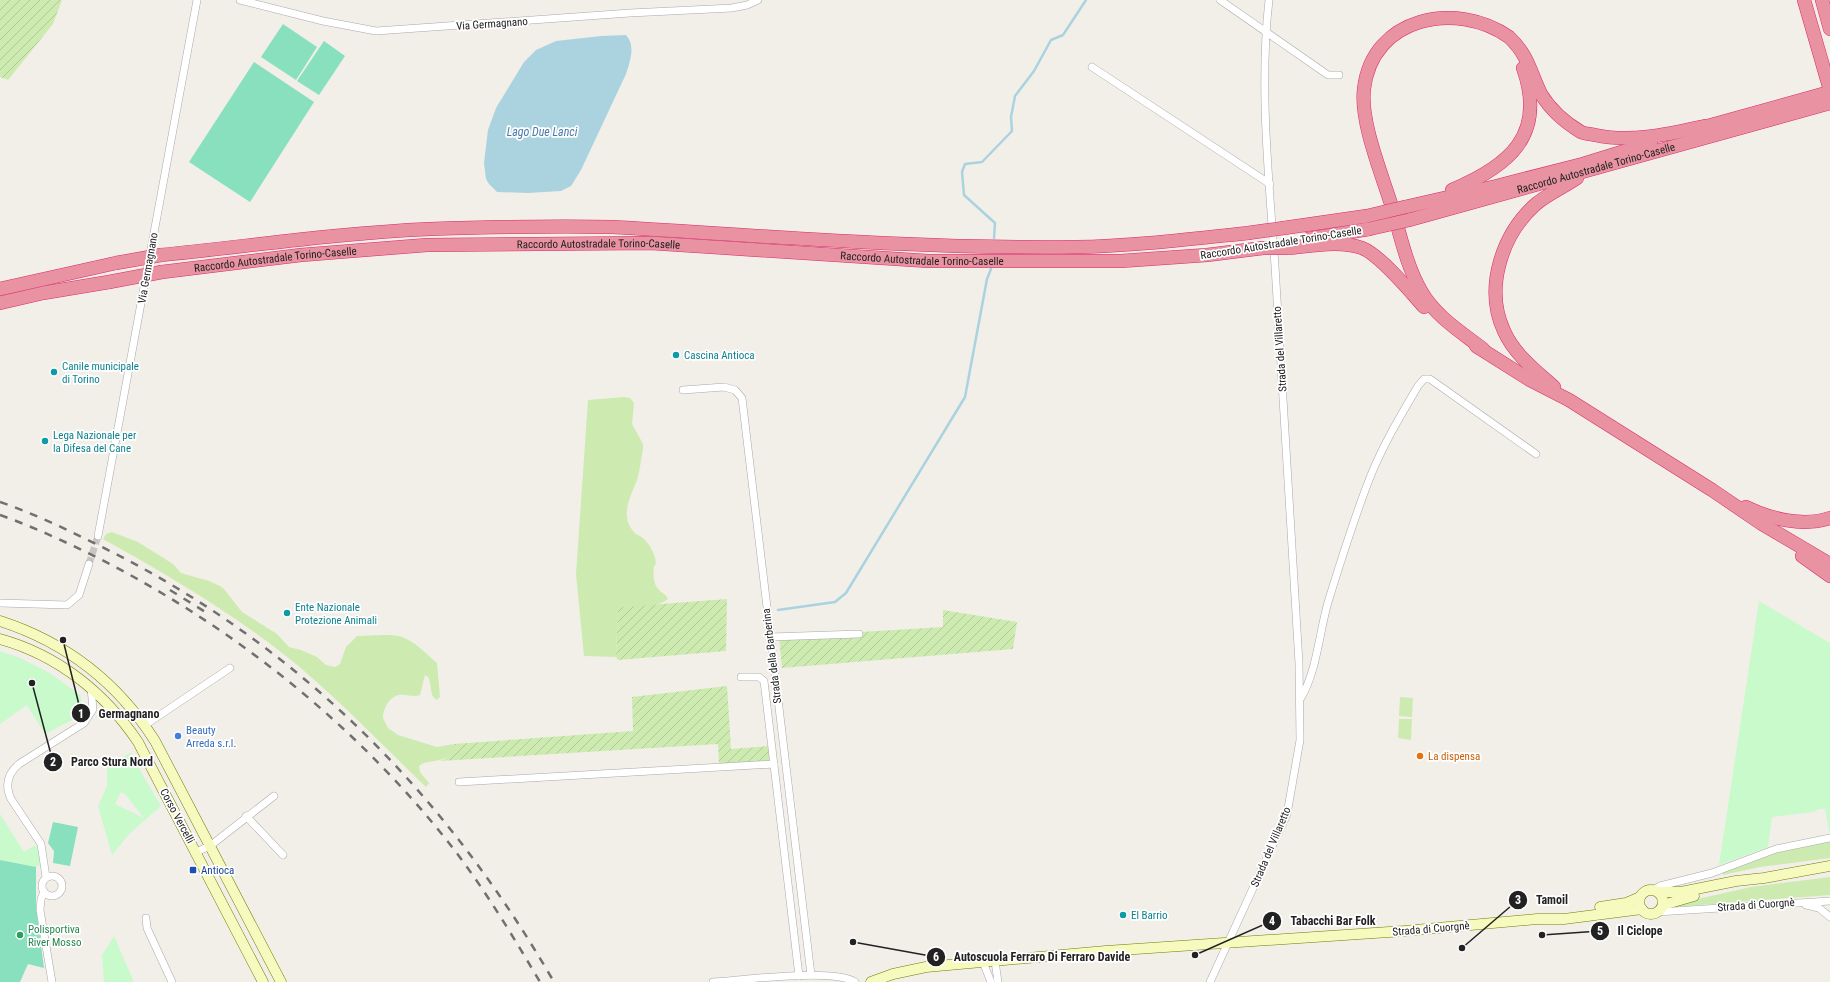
<svg xmlns="http://www.w3.org/2000/svg" width="1830" height="982" viewBox="0 0 1830 982" font-family="'Roboto Condensed',sans-serif">
	<style>
		.grass { fill: #cdebb0 }
		.park { fill: #c8facc; fill-rule: evenodd }
		.garden { fill: url(#garden-furrows) }
		.pitch { fill: #88e0be }
		.water { fill: #aad3df }
		.lines { fill: none; stroke-linecap: round; stroke-linejoin: round }
		.stream { stroke: #aad3df; stroke-width: 2.5 }
		.minor-tunnel { stroke: #c8c6c1; stroke-width: 7; stroke-dasharray: 7 3.5; stroke-linecap: butt }
		.minor-casing { stroke: #a9a9a9; stroke-width: 8 }
		.secondary-casing { stroke: #707d05; stroke-width: 11 }
		.motorway-casing { stroke: #dc2a67; stroke-width: 14 }
		.minor { stroke: #fff; stroke-width: 7 }
		.secondary { stroke: #f7fabf; stroke-width: 10 }
		.motorway { stroke: #e892a2; stroke-width: 13 }
		.rail { stroke: #707070; stroke-width: 2.5; stroke-dasharray: 8 8; stroke-linecap: butt }
		.motorway-bridge-casing { stroke: #dc2a67; stroke-width: 14; stroke-linecap: butt }
		.motorway-bridge { stroke: #e892a2; stroke-width: 13 }
		.culture-dot { fill: #0f9aa8; stroke: #fff; stroke-width: 1.5 }
		.shop-dot { fill: #3f7fe0; stroke: #fff; stroke-width: 1.5 }
		.food-dot { fill: #e8710a; stroke: #fff; stroke-width: 1.5 }
		.transit-dot { fill: #1a4fb4; stroke: #fff; stroke-width: 1.5 }
		.leisure-dot { fill: #2e9e5b; stroke: #fff; stroke-width: 1.5 }
		.labels { text-anchor: middle; dominant-baseline: central; stroke-width: 3.5; stroke-linejoin: round; paint-order: stroke }
		.street-label { font-size: 11px; fill: #222; stroke: #fff }
		.culture-label { font-size: 11px; fill: #0d838f; stroke: #fff; text-anchor: start }
		.shop-label { font-size: 11px; fill: #366cbe; stroke: #fff; text-anchor: start }
		.food-label { font-size: 11px; fill: #c56008; stroke: #fff; text-anchor: start }
		.transit-label { font-size: 11px; fill: #164399; stroke: #fff; text-anchor: start }
		.leisure-label { font-size: 11px; fill: #27864d; stroke: #fff; text-anchor: start }
		.water-label { font-size: 12px; font-style: italic; fill: #4a7aab; stroke: #fff }
		.leader { fill: none; stroke: #222; stroke-width: 1.5 }
		.callout-dot { fill: #222; stroke: #fff; stroke-width: 1.5 }
		.mark-label { font-size: 12px; text-anchor: middle; font-weight: bold; fill: #fff }
		.callout-label { font-size: 12px; text-anchor: middle; font-weight: bold; fill: #222; stroke: #fff; stroke-width: 3.5; stroke-linejoin: round; paint-order: stroke }
	</style>
	<defs>
		<pattern id="garden-furrows" width="10" height="10" patternUnits="userSpaceOnUse"><rect width="10" height="10" fill="#cdebb0"/><path d="M-1 1l2-2M0 10L10 0M9 11l2-2" fill="none" stroke="#b0c997"/></pattern>
	</defs>
	<rect width="100%" height="100%" fill="#f2efe9"/>
	<g class="grass">
		<path d="M624 397 630 398 634 403 632 424 643 444V449C641 459 640 470 637 480 631 496 619 516 634 532 636 535 641 536 644 539 651 546 655 554 656 564L654 566C653 574 653 584 659 590 663 594 666 594 668 599 657 608 636 606 622 607L618 611 616 657 584 656 576 574 588 400Z"/>
		<path d="M112 532 138 542 173 564 181 573 209 581 220 586 224 589 242 612 277 634 289 647 301 650 317 657 326 665 335 667 340 664 346 647 357 636C368 636 393 633 402 637 416 642 426 654 437 663L440 697 436 700 432 695 429 678 425 675 420 695C413 697 410 695 404 695 391 693 383 708 383 718L388 728 398 735 437 747 454 744 458 748C443 766 428 758 419 766L420 772 429 783 426 787C380 743 336 696 286 656 229 611 166 574 103 539L106 534Z"/>
		<polygon points="1400,697 1413,698 1412,717 1399,716"/>
		<polygon points="1399,719 1412,719 1411,740 1398,738"/>
		<polygon points="1830,841 1830,858 1760,867 1723,875 1723,873 1730,869 1781,851"/>
		<polygon points="1830,877 1830,895 1674,907 1680,903 1751,887"/>
	</g>
	<g class="park">
		<polygon points="1759,601 1830,643 1830,835 1825,809 1819,809 1814,812 1772,817 1768,847 1719,865"/>
		<polygon points="0,651 20,658 48,672 80,695 83,707 76,718 45,734 27,705 0,724"/>
		<path d="M130 753 161 806 129 834 112 855 98 806 107 786V766ZM121 792 125 794 144 818 115 804Z"/>
		<polygon points="0,814 24,852 35,845 38,850 40,865 36,867 0,860"/>
		<polygon points="114,936 134,982 104,982 102,955"/>
	</g>
	<g class="garden">
		<polygon points="0,0 62,0 53,24 8,80 0,77"/>
		<polygon points="727,599 726,651 618,660 616,657 618,611 622,607"/>
		<polygon points="943,610 1017,622 1013,649 782,668 779,637 943,627"/>
		<polygon points="727,686 731,749 769,746 771,760 767,762 719,765 718,744 440,761 445,759 458,748 454,744 633,731 632,697"/>
	</g>
	<g class="pitch">
		<polygon points="283,24 317,47 296,80 261,57"/>
		<polygon points="324,41 345,56 319,95 297,81"/>
		<polygon points="254,62 314,102 250,202 189,162"/>
		<polygon points="53,822 78,827 70,866 53,863 54,851 48,843"/>
		<polygon points="0,860 36,867 36,907 44,968 28,964 20,982 0,982"/>
	</g>
	<path class="water" d="M626 35C636 46 630 61 626 74L581 170 571 186 561 191 528 193 497 192 489 184 486 179 484 163 488 130 496 108 524 62 536 50 556 41 601 36Z"/>
	<g class="lines">
		<g class="stream">
			<polyline points="994,238 995,223 964,195 962,172 965,164 982,162 1012,131 1011,117 1015,96 1034,71 1051,40 1063,35 1086,0"/>
			<polyline points="778,610 835,602 846,593 965,397 987,279 991,269"/>
		</g>
		<polyline class="minor-tunnel" points="89,564 98,536"/>
		<g class="minor-casing">
			<g id="minor">
				<polyline points="240,0 323,21 376,31 630,13 732,8 747,5 758,0"/>
				<polyline points="1220,0 1328,75 1339,75"/>
				<polyline points="1092,67 1270,184"/>
				<polyline points="683,390 724,387 735,390 742,398 811,975"/>
				<polyline points="98,536 197,0"/>
				<polyline points="0,603 67,605 79,595 89,564"/>
				<polyline points="770,637 859,634"/>
				<polyline points="741,677 759,677 764,681 799,976"/>
				<path d="M1301 698C1318 668 1319 631 1329 599 1342 557 1355 515 1371 475 1384 443 1401 415 1418 386L1424 379H1430L1536 454"/>
				<polyline points="145,725 230,668"/>
				<polyline points="459,782 774,764"/>
				<polyline points="246,816 283,855"/>
				<polyline points="196,852 210,846 274,796"/>
				<circle cx="52" cy="886" r="10"/>
				<path d="M46 877 41 844 11 799C5 786 7 774 19 764L84 723 93 709 91 688"/>
				<polyline points="1653,890 1660,886 1712,873 1776,849 1830,838"/>
				<polyline points="44,892 41,899 40,910 52,982"/>
				<polyline points="1806,905 1819,908 1830,917"/>
				<polyline points="1657,912 1830,901"/>
				<polyline points="146,918 147,928 172,982"/>
				<polyline points="995,961 998,982"/>
				<polyline points="983,962 991,982"/>
				<path d="M713 982C743 980 833 968 855 982"/>
				<path d="M1210 982 1287 814 1300 740 1299 663C1291 531 1283 399 1275 266 1269 180 1259 86 1269 0"/>
			</g>
		</g>
		<g class="secondary-casing">
			<g id="secondary">
				<path d="M0 621C65 642 118 683 155 741L281 982"/>
				<path d="M0 639C58 655 105 693 138 742L263 982"/>
				<circle cx="1651" cy="902" r="12"/>
				<polyline points="1659,892 1681,892 1736,881 1764,878 1830,866"/>
				<polyline points="1663,905 1694,896"/>
				<polyline points="1600,907 1626,903 1640,897"/>
				<polyline points="871,982 893,974 926,967 1106,951 1404,931 1537,919 1564,919 1642,909"/>
			</g>
		</g>
		<g class="motorway-casing">
			<g id="motorway">
				<polyline points="1804,0 1830,90"/>
				<polyline points="1822,0 1830,29"/>
				<polyline points="1697,129 1830,92"/>
				<path d="M1452 190C1509 166 1547 135 1523 68"/>
				<polyline points="1405,207 1497,186 1583,164 1651,143"/>
				<path id="s1" d="M1409 220 1830 103"/>
				<polyline points="1284,228 1367,216"/>
				<polyline points="1308,239 1369,229"/>
				<path d="M1288 248C1311 246 1340 240 1362 248 1380 255 1410 291 1424 307"/>
				<path d="M161 255C251 246 340 233 430 229 491 227 552 226 613 227 767 236 921 249 1076 247 1133 246 1191 239 1248 233"/>
				<path id="s2" d="M162 272 301 255 427 245 650 243 928 261H1121L1207 255 1263 248"/>
				<polyline points="0,289 116,263"/>
				<polyline points="0,303 43,293 109,282"/>
				<polyline points="1476,346 1530,380 1569,400 1712,490 1762,524 1830,564"/>
				<path d="M1483 349C1461 332 1435 316 1421 291 1406 265 1400 233 1391 204 1381 172 1360 121 1364 89 1372 17 1456 0 1509 37 1529 56 1530 72 1541 94 1550 109 1566 123 1581 132 1585 134 1591 134 1595 135 1632 143 1669 134 1705 126"/>
				<path d="M1554 387C1536 371 1514 354 1504 331 1484 288 1502 234 1536 204 1548 194 1564 187 1577 178"/>
				<path d="M1746 507C1770 519 1804 527 1830 518"/>
				<polyline points="1802,556 1830,576"/>
			</g>
		</g>
		<use href="#minor" class="minor"/>
		<use href="#secondary" class="secondary"/>
		<use href="#motorway" class="motorway"/>
		<g class="rail">
			<path d="M0 502C38 515 74 533 110 551 303 649 446 795 554 982"/>
			<path d="M0 515C34 527 68 543 100 559 233 627 352 722 445 838 481 883 511 933 540 982"/>
			<polyline points="170,590 207,613"/>
		</g>
		<g class="motorway-bridge-casing">
			<g id="motorway-bridge">
				<polyline points="1367,216 1405,207"/>
				<polyline points="1369,229 1409,220"/>
				<polyline points="1248,233 1284,228"/>
				<polyline points="1263,248 1288,248"/>
				<polyline points="116,263 161,255"/>
				<polyline points="109,282 162,272"/>
			</g>
		</g>
		<use href="#motorway-bridge" class="motorway-bridge"/>
	</g>
	<g class="culture-dot">
		<circle cx="676" cy="355" r="4"/>
		<circle cx="54" cy="372" r="4"/>
		<circle cx="45" cy="441" r="4"/>
		<circle cx="287" cy="613" r="4"/>
		<circle cx="1123" cy="915" r="4"/>
	</g>
	<circle class="shop-dot" cx="178" cy="736" r="4"/>
	<circle class="food-dot" cx="1420" cy="756" r="4"/>
	<rect class="transit-dot" x="189" y="866" width="8" height="8" rx="2"/>
	<circle class="leisure-dot" cx="20" cy="935" r="4"/>
	<g class="labels">
		<g class="street-label">
			<text transform="translate(492 24) rotate(-4)">Via Germagnano</text>
			<text stroke="none"><textPath href="#s1" startOffset="194">Raccordo Autostradale Torino-Caselle</textPath></text>
			<text transform="translate(1281 243) rotate(-9)">Raccordo Autostradale Torino-Caselle</text>
			<text stroke="none"><textPath href="#s2" startOffset="438">Raccordo Autostradale Torino-Caselle</textPath></text>
			<text stroke="none"><textPath href="#s2" startOffset="762">Raccordo Autostradale Torino-Caselle</textPath></text>
			<text stroke="none"><textPath href="#s2" startOffset="114">Raccordo Autostradale Torino-Caselle</textPath></text>
			<text transform="translate(148 268) rotate(-80)">Via Germagnano</text>
			<text transform="translate(1280 349) rotate(-94)">Strada del Villaretto</text>
			<text transform="translate(772 656) rotate(-97)">Strada della Barberina</text>
			<text transform="translate(177 816) rotate(62)">Corso Vercelli</text>
			<text transform="translate(1271 847) rotate(-67)">Strada del Villaretto</text>
			<text transform="translate(1756 905) rotate(-4)">Strada di Cuorgnè</text>
			<text transform="translate(1431 929) rotate(-5)">Strada di Cuorgnè</text>
		</g>
		<g class="culture-label">
			<text x="684" y="355">Cascina Antioca</text>
			<text x="62" y="366">Canile municipale<tspan x="62" dy="13">di Torino</tspan></text>
			<text x="53" y="435">Lega Nazionale per<tspan x="53" dy="13">la Difesa del Cane</tspan></text>
			<text x="295" y="607">Ente Nazionale<tspan x="295" dy="13">Protezione Animali</tspan></text>
			<text x="1131" y="915">El Barrio</text>
		</g>
		<g class="shop-label">
			<text x="186" y="730">Beauty<tspan x="186" dy="13">Arreda s.r.l.</tspan></text>
		</g>
		<g class="food-label">
			<text x="1428" y="756">La dispensa</text>
		</g>
		<g class="transit-label">
			<text x="201" y="870">Antioca</text>
		</g>
		<g class="leisure-label">
			<text x="28" y="929">Polisportiva<tspan x="28" dy="13">River Mosso</tspan></text>
		</g>
		<g class="water-label">
			<text x="542" y="132">Lago Due Lanci</text>
		</g>
	</g>
	<path class="leader" d="M63 640L81 713M32 683L53 762M1462 948L1518 900M1195 955L1272 921M1542 935L1600 931M853 942L936 957"/>
	<g class="callout-dot">
		<circle cx="63" cy="640" r="4"/>
		<circle cx="32" cy="683" r="4"/>
		<circle cx="1462" cy="948" r="4"/>
		<circle cx="1195" cy="955" r="4"/>
		<circle cx="1542" cy="935" r="4"/>
		<circle cx="853" cy="942" r="4"/>
		<circle cx="81" cy="713" r="10"/>
		<circle cx="53" cy="762" r="10"/>
		<circle cx="1518" cy="900" r="10"/>
		<circle cx="1272" cy="921" r="10"/>
		<circle cx="1600" cy="931" r="10"/>
		<circle cx="936" cy="957" r="10"/>
	</g>
	<g class="mark-label">
		<text x="81" y="718">1</text>
		<text x="53" y="766">2</text>
		<text x="1518" y="904">3</text>
		<text x="1272" y="925">4</text>
		<text x="1600" y="935">5</text>
		<text x="936" y="961">6</text>
	</g>
	<g class="callout-label">
		<text x="129" y="718">Germagnano</text>
		<text x="112" y="766">Parco Stura Nord</text>
		<text x="1552" y="904">Tamoil</text>
		<text x="1333" y="925">Tabacchi Bar Folk</text>
		<text x="1640" y="935">Il Ciclope</text>
		<text x="1042" y="961">Autoscuola Ferraro Di Ferraro Davide</text>
	</g>
</svg>
